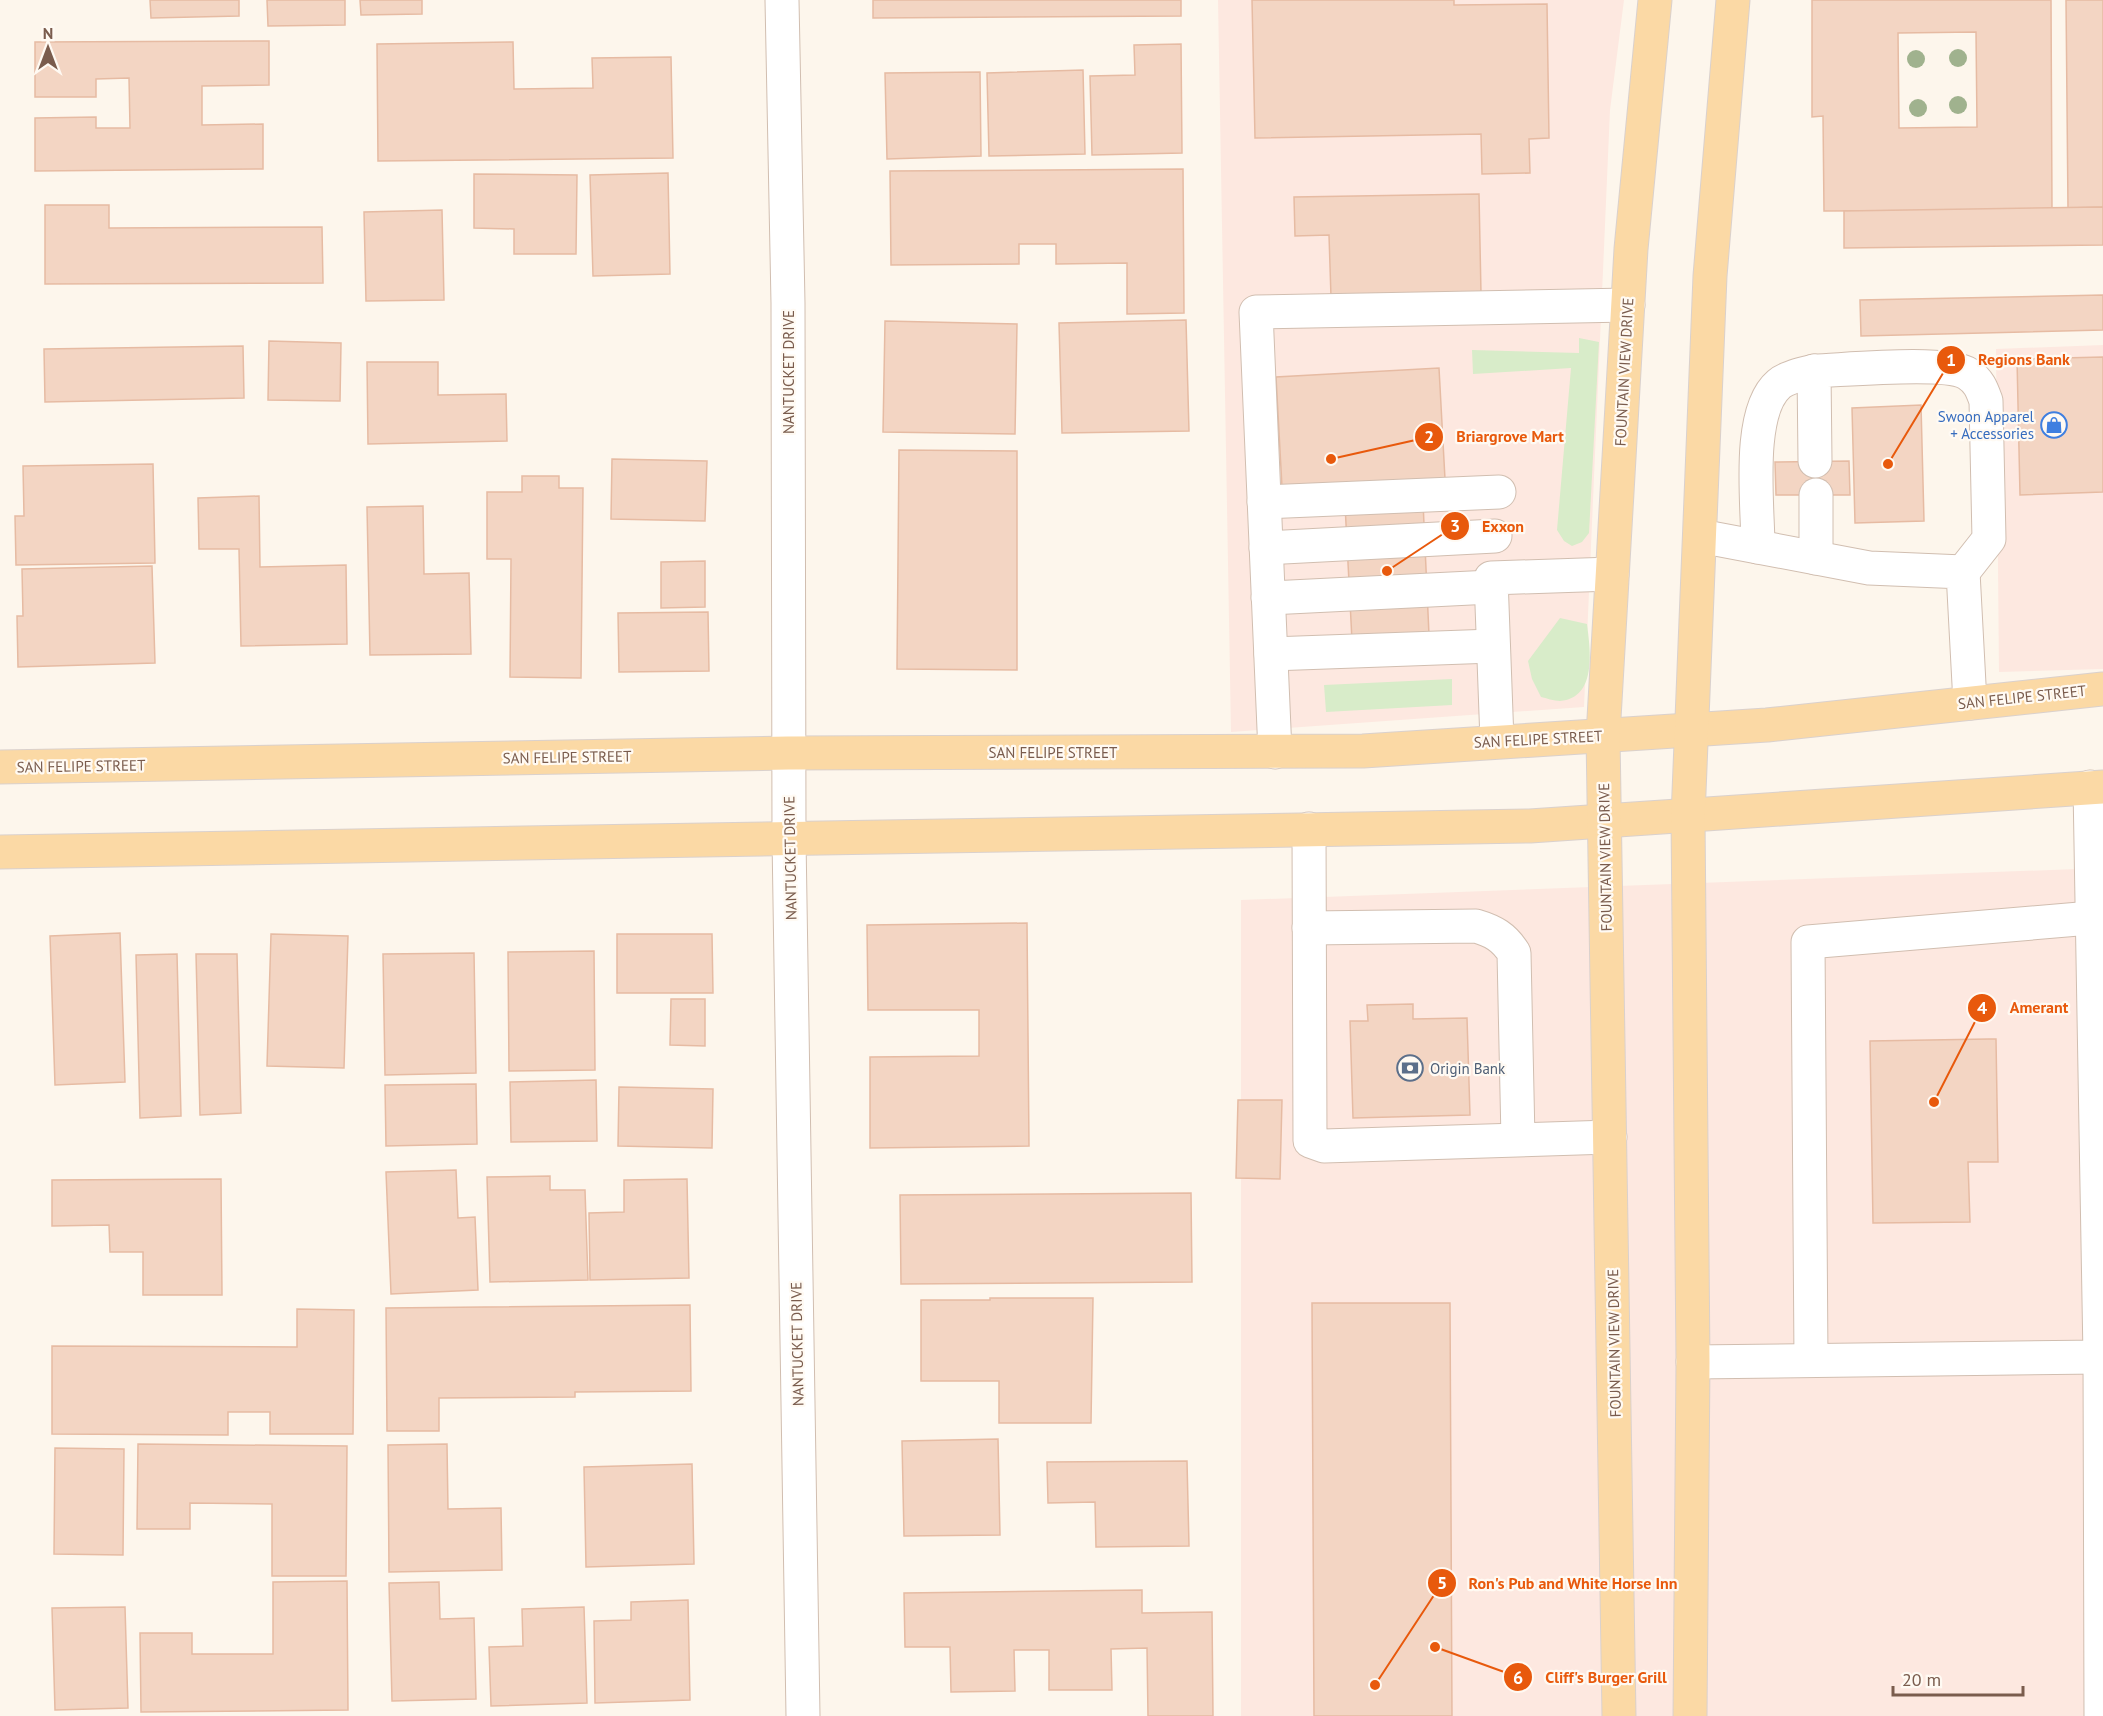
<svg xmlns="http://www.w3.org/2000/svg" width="2103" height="1716" viewBox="0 0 2103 1716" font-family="'PT Sans',sans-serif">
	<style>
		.commercial { fill: #fde8e0 }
		.green { fill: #d8ecc9 }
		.building { fill: #f3d5c3; stroke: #e6bba3; stroke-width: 1.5; fill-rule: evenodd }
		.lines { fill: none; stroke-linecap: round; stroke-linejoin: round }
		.minor-casing { stroke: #d1beb0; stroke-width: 35 }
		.major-casing { stroke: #dad1cd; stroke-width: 35 }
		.minor { stroke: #fff; stroke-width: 33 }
		.major { stroke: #fbd9a5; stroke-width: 33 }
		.tree { fill: #a0b28e }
		.labels { text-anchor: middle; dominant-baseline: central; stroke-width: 4.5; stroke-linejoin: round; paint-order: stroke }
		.street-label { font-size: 15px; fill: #7a5c4d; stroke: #fffaf3 }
		.shop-label { font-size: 15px; fill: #366cbe; stroke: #fffaf3; text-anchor: end }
		.service-label { font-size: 15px; fill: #4e5e75; stroke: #fffaf3; text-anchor: start }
		.leader { fill: none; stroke: #e8590c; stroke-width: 2 }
		.callout-dot { fill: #e8590c; stroke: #fffaf3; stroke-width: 2 }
		.mark-label { font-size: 18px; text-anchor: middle; font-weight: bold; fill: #fff }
		.callout-label { font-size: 16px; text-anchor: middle; font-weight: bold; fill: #e8590c; stroke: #fffaf3; stroke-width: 4.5; stroke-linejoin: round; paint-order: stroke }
	</style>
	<rect width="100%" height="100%" fill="#fdf6ec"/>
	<g class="commercial">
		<polygon points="1218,0 1624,0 1610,110 1584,707 1231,732"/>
		<polygon points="2103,345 2103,669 1999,672 1996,349"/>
		<polygon points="2103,868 2103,1716 1241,1716 1241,900"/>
	</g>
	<g class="green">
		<polygon points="1579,338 1599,342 1589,533 1582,542 1572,546 1564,541 1557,530 1571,368 1473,374 1472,350 1579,353"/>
		<path d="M1560 618 1587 624C1590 648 1598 698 1560 701 1554 701 1546 698 1541 697L1532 679 1528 661Z"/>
		<polygon points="1452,679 1452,705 1326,712 1324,685"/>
	</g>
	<g class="building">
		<polygon points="150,0 239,0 239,16 151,18"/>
		<polygon points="267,0 345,0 345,25 268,26"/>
		<polygon points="360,0 422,0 422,14 361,15"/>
		<polygon points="873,0 1181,0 1181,16 873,18"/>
		<polygon points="1252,0 1454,0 1454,5 1547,4 1549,138 1529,139 1530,173 1482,174 1481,134 1255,138"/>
		<path d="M1812 0H2051L2052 210 1824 211 1823 116 1812 117ZM1976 32 1977 127 1899 128 1898 33Z"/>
		<polygon points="2066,0 2103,0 2103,207 2068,208"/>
		<polygon points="269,41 269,85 202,86 202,125 263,124 263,169 35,171 35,118 96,117 96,128 130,128 129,78 96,79 96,97 35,97 35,42"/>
		<polygon points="513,42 514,89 593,88 592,58 671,57 673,158 378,161 377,44"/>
		<polygon points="1181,44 1182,153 1092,155 1090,76 1135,75 1134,45"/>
		<polygon points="1083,70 1085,154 989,156 987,73"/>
		<polygon points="980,72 981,156 887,159 885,73"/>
		<polygon points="1183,169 1184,313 1127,314 1127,263 1056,264 1056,244 1019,244 1019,264 891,265 890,171"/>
		<polygon points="668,173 670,274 593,276 590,175"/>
		<polygon points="474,174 577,175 576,254 514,254 514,229 474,228"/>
		<polygon points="1479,194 1481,294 1331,297 1329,235 1295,236 1294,197"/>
		<polygon points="45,205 109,205 109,228 322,227 323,283 45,284"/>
		<polygon points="2103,207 2103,245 1844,248 1844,211"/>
		<polygon points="442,210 444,300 366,301 364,212"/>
		<polygon points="2103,295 2103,330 1861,336 1860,300"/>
		<polygon points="1186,320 1189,431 1062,433 1059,323"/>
		<polygon points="885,321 1017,324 1015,434 883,432"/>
		<polygon points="269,341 341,343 340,401 268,400"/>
		<polygon points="243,346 244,398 45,402 44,349"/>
		<polygon points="2103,357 2103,492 2020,495 2017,359"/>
		<polygon points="367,362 438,362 438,395 506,394 507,441 368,444"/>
		<polygon points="1439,368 1445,479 1282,487 1276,377"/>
		<polygon points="1921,405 1924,521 1855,523 1852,408"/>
		<polygon points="899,450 1017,451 1017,670 897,669"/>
		<polygon points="612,459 707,461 705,521 611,519"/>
		<polygon points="1849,461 1850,495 1776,495 1775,462"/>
		<polygon points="153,464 155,563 16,565 15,516 24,516 23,466"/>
		<polygon points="522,476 559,476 559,488 583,488 581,678 510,677 511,559 487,559 487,492 522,492"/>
		<polygon points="1422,480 1430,657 1353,660 1344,485"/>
		<polygon points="259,496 260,567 346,565 347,644 241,646 239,549 199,549 198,498"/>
		<polygon points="423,506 424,574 469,573 471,654 370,655 367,507"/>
		<polygon points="705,561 705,607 661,608 661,562"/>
		<polygon points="152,566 155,663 18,667 17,616 23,616 22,569"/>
		<polygon points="708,612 709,671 619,672 618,613"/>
		<polygon points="1027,923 1029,1146 870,1148 870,1057 979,1056 979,1010 868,1010 867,925"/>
		<polygon points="120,933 125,1082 55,1085 50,936"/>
		<polygon points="271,934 348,936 344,1068 267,1066"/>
		<polygon points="617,934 712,934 713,993 617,993"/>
		<polygon points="594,951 595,1070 509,1071 508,952"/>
		<polygon points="474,953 476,1073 385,1075 383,954"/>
		<polygon points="177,954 181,1116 140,1118 136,955"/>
		<polygon points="196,954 237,954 241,1113 200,1115"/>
		<polygon points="671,999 705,999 705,1046 670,1045"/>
		<polygon points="1413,1004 1413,1019 1467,1018 1470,1115 1353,1118 1350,1021 1368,1021 1367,1005"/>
		<polygon points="1989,1039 1996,1039 1998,1162 1968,1162 1970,1222 1873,1223 1870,1041"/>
		<polygon points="596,1080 597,1141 511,1142 510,1082"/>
		<polygon points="476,1084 477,1144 386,1146 385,1085"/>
		<polygon points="619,1087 713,1089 712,1148 618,1146"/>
		<polygon points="1238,1100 1282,1100 1280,1179 1236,1178"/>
		<polygon points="456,1170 458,1218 475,1217 478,1290 391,1294 386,1172"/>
		<polygon points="550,1176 550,1190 585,1190 588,1280 490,1282 487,1177"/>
		<polygon points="221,1179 222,1295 143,1295 143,1252 110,1252 109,1225 52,1226 52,1180"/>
		<polygon points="687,1179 689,1278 590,1280 589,1213 624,1212 624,1180"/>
		<polygon points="1191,1193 1192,1282 901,1284 900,1195"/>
		<polygon points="990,1298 1093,1298 1091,1423 999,1423 999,1381 921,1381 921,1300 990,1300"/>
		<polygon points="1312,1303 1450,1303 1452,1716 1314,1716"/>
		<polygon points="690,1305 691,1391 575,1392 575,1397 439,1398 439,1431 387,1431 386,1308"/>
		<polygon points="297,1309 354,1310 353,1434 270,1434 270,1412 228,1412 228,1435 52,1434 52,1346 297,1347"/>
		<polygon points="998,1439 1000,1535 904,1536 902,1441"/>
		<polygon points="138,1444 347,1446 346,1576 272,1576 272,1504 190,1503 190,1529 137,1529"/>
		<polygon points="447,1444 448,1509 501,1508 502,1570 389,1572 388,1445"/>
		<polygon points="55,1448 124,1449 123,1555 54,1554"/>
		<polygon points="1187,1461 1189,1546 1096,1547 1095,1502 1048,1503 1047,1462"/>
		<polygon points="692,1464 694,1564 586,1567 584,1467"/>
		<polygon points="347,1581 348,1710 141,1712 140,1633 192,1633 192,1654 273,1654 273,1582"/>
		<polygon points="439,1582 440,1619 474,1618 476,1699 392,1701 389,1583"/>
		<polygon points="1142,1590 1142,1613 1212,1612 1213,1716 1148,1716 1147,1648 1111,1649 1112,1690 1049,1690 1049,1650 1014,1650 1015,1691 951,1692 950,1647 905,1647 904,1593"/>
		<polygon points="688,1600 690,1700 595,1703 594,1621 631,1620 631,1602"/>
		<polygon points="125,1607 128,1708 55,1710 52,1608"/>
		<polygon points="584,1607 587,1703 491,1706 489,1647 523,1646 522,1609"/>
	</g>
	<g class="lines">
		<g class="minor-casing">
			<g id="minor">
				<polyline points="782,0 788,303 789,839 803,1716"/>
				<path d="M1815 461 1814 371C1845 370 1947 360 1968 374 1979 381 1982 390 1986 401L1989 539 1963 572"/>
				<polyline points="1816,495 1816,558"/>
				<polyline points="1264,502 1499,492"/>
				<polyline points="1700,536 1869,568 1963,572 1970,703"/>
				<path d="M1758 547C1758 506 1746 412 1779 384 1787 377 1804 374 1814 371"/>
				<polyline points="1266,548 1495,536"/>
				<polyline points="1268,598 1491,587"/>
				<polyline points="1271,654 1493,646"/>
				<polyline points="1497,741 1491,578 1612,574"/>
				<polyline points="1275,752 1256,312 1628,305"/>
				<polyline points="1309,829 1310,1141 1324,1146 1610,1137"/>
				<path d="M1309 928 1476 926C1493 931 1504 937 1514 953L1518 1139"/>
				<polyline points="2100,1357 2101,1716"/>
				<polyline points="1811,1360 1808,942 2103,917"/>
				<polyline points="1693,1362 2100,1357 2090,787"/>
			</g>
		</g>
		<g class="major-casing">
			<g id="major">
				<polyline points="0,767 788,753 1363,751 1767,725 2103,689"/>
				<polyline points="0,852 1530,826 2103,787"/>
				<polyline points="1619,1716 1603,736 1631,249 1655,0"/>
				<polyline points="1690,1716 1693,1362 1688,817 1710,276 1733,0"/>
			</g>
		</g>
		<use href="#minor" class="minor"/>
		<use href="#major" class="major"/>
	</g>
	<g class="tree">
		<circle cx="1958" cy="58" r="9"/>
		<circle cx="1916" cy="59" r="9"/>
		<circle cx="1958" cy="105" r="9"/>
		<circle cx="1918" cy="108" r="9"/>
	</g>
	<defs>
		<g id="shop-ring" transform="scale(1.35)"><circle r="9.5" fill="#fffaf3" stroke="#3f7fe0" stroke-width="1.5"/><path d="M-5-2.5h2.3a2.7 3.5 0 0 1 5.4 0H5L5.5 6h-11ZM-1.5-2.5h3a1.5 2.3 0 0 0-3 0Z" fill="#3f7fe0"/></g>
		<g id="bank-ring" transform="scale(1.35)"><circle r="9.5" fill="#fffaf3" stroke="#5c6f8a" stroke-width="1.5"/><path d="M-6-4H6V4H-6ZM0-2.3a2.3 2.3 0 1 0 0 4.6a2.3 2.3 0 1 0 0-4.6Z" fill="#5c6f8a"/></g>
	</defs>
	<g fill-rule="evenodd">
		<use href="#shop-ring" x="2054" y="425"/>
		<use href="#bank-ring" x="1410" y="1068"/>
	</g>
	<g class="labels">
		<g class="street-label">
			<text transform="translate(788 372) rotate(-90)">NANTUCKET DRIVE</text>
			<text transform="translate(1624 372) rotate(-87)">FOUNTAIN VIEW DRIVE</text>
			<text transform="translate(2022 697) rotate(-6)">SAN FELIPE STREET</text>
			<text transform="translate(1538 739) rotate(-3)">SAN FELIPE STREET</text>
			<text x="1053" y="752">SAN FELIPE STREET</text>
			<text transform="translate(567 757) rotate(-1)">SAN FELIPE STREET</text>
			<text transform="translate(81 766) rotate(-1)">SAN FELIPE STREET</text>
			<text transform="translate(1605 857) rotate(-91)">FOUNTAIN VIEW DRIVE</text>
			<text transform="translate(790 858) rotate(-91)">NANTUCKET DRIVE</text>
			<text transform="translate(1614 1343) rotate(-91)">FOUNTAIN VIEW DRIVE</text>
			<text transform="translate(797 1344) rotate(-91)">NANTUCKET DRIVE</text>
		</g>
		<g class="shop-label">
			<text x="2034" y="416">Swoon Apparel<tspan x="2034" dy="17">+ Accessories</tspan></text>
		</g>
		<g class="service-label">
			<text x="1430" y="1068">Origin Bank</text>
		</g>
	</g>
	<path class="leader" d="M1888 464L1951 360M1331 459L1429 437M1387 571L1455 526M1934 1102L1982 1008M1375 1685L1442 1583M1435 1647L1518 1677"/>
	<g class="callout-dot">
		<circle cx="1888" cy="464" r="6"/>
		<circle cx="1331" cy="459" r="6"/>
		<circle cx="1387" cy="571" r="6"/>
		<circle cx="1934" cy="1102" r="6"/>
		<circle cx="1375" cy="1685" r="6"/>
		<circle cx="1435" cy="1647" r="6"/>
		<circle cx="1951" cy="360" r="15"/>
		<circle cx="1429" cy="437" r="15"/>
		<circle cx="1455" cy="526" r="15"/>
		<circle cx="1982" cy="1008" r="15"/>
		<circle cx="1442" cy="1583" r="15"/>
		<circle cx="1518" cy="1677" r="15"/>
	</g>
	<g class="mark-label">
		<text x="1951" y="366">1</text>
		<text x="1429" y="443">2</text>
		<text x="1455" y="532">3</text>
		<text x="1982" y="1014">4</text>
		<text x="1442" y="1589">5</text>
		<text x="1518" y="1684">6</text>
	</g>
	<g class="callout-label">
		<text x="2024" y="365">Regions Bank</text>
		<text x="1510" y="442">Briargrove Mart</text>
		<text x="1503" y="532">Exxon</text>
		<text x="2039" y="1013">Amerant</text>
		<text x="1573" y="1589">Ron's Pub and White Horse Inn</text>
		<text x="1606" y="1683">Cliff's Burger Grill</text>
	</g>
	<g transform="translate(48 48)" stroke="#fffaf3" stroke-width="4.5" paint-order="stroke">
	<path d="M0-4.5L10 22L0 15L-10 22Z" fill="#7a5c4d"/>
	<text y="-9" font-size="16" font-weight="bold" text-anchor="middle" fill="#7a5c4d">N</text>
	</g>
	<path d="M1893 1686v9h130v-9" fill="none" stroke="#7a5c4d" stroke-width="3"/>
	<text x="1902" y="1686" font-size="18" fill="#7a5c4d" stroke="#fffaf3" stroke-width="4.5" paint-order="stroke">20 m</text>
</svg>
